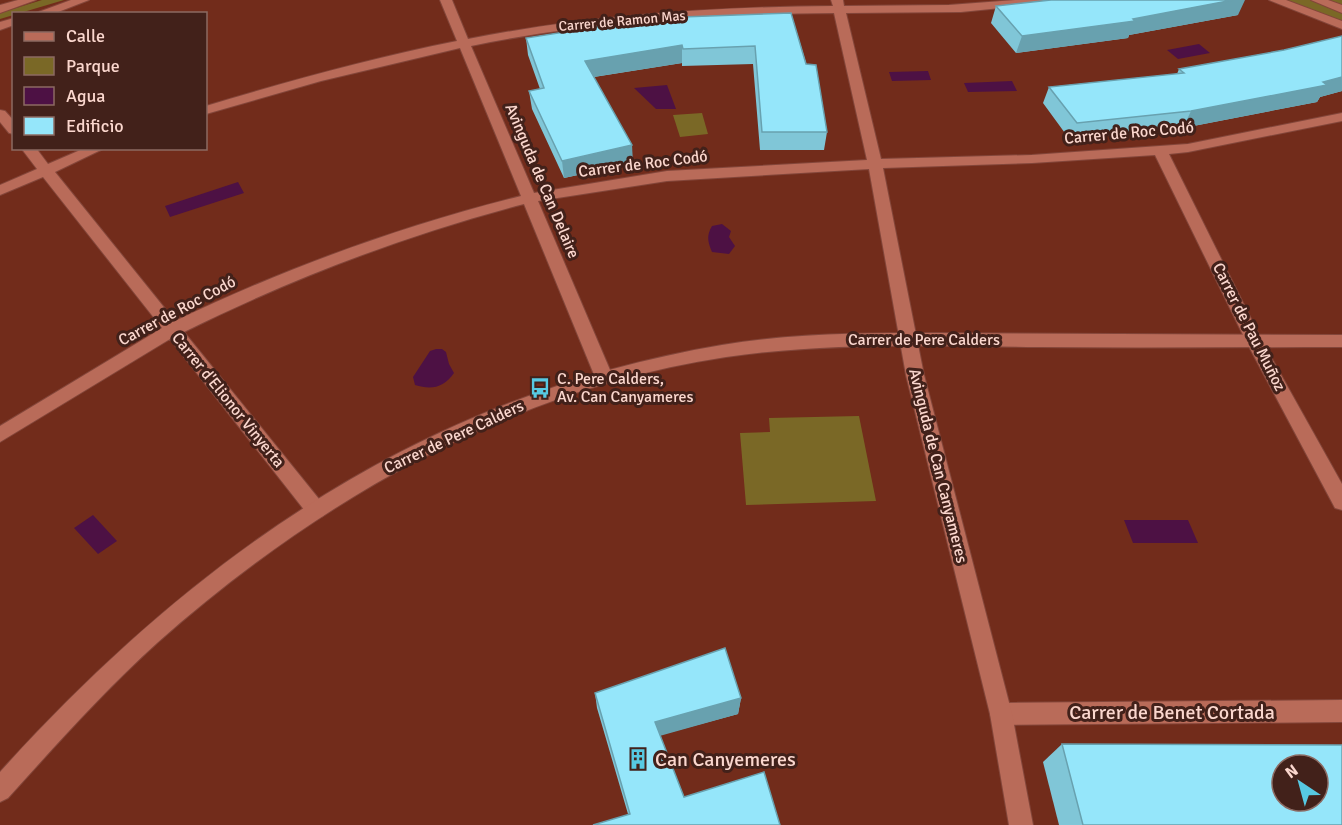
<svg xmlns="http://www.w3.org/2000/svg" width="1342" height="825" viewBox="0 0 1342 825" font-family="Signika,sans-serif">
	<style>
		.green { fill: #7a6826 }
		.water { fill: #4d1144 }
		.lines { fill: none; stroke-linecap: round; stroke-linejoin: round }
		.pedestrian-casing { stroke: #83463a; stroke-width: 2 }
		.minor-casing { stroke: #83463a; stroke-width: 2 }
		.tertiary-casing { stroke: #83463a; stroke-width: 2 }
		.pedestrian { fill: #b96b59; fill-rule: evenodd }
		.minor { fill: #b96b59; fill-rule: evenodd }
		.tertiary { fill: #b96b59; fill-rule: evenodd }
		.wall { fill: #80c6d7 }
		.shaded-wall { fill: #68a1af }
		.building { fill: #95e6fa; stroke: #68a1af; stroke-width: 1.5; fill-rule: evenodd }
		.labels { text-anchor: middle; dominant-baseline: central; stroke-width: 6; stroke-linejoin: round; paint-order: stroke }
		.far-street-label { font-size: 14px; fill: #fbd7ce; stroke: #42211a }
		.street-label { font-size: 16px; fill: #fbd7ce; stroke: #42211a }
		.poi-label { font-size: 16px; fill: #fbd7ce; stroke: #42211a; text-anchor: start }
		.near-street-label { font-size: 20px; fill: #fbd7ce; stroke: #42211a }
		.near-poi-label { font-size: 20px; fill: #fbd7ce; stroke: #42211a; text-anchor: start }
	</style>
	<rect width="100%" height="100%" fill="#722c1b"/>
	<g class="green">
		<polygon points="42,0 64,0 0,19 0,13"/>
		<polygon points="1273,0 1342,0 1342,26"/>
		<polygon points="702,113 708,134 680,137 673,115"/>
		<polygon points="859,416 876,501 746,505 740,433 770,432 769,418"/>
	</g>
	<g class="water">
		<polygon points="1199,44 1210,53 1178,59 1167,50"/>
		<polygon points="928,71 931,80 892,81 889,72"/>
		<polygon points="1012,81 1017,91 968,92 964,83"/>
		<polygon points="667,85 676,109 656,109 634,88"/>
		<polygon points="238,182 244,193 170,217 165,206"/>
		<path d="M722 224 731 231 729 237 735 246 729 254 712 252C708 242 706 236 712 226Z"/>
		<path d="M436 349H442L446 352 449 364 454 373C444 388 431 390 415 385L413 377 430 351Z"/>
		<polygon points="93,515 117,541 98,554 74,528"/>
		<polygon points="1124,520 1188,520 1198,543 1133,543"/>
	</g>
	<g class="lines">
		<g class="pedestrian-casing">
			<polygon id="pedestrian" points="1342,700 1342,722 1001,725 993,722 990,714 993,706 1001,703"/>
		</g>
		<g class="minor-casing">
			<g id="minor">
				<path d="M440 0H452L468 39C589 15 710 7 833 6L831 0H843L844 6 949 5 1015 0H1055L1049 3 961 12 846 13 881 159 1032 155 1188 144 1342 113V121L1188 152 1169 154 1262 341 1342 484V510L1335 508 1246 341 1155 155 1032 163 883 168 924 375 1012 714 1033 825H1009L990 714 906 375 869 169 667 181 538 201 613 377 610 382 604 384 598 382 595 377 524 204C406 235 293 278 184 332L323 504 326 510 323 516 316 518 309 516 170 339 0 442V426L162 328 43 177 0 195V185L37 169 21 148H36L48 164 85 148H105L55 172 175 321C286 268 401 226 521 196L460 48 321 81 206 114V106C289 81 372 58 457 41ZM834 13 867 160 667 171 534 193 471 46C591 21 712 14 834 13Z"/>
				<polygon points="1269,0 1286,0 1342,21 1342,29"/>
				<polygon points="0,110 5,111 14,121 14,134 9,133 0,122"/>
			</g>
		</g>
		<g class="tertiary-casing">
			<g id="tertiary">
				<polygon points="18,0 36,0 0,13 0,5"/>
				<polygon points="71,0 89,0 53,14 33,14"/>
				<polygon points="1311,0 1328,0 1342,5 1342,13"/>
				<polygon points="14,18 14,25 0,30 0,22"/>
				<path d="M937 333 1342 335V347C1241 347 1139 348 1038 347 934 346 829 342 726 357 512 389 318 500 157 643 104 691 56 745 8 798L0 802V772C198 553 426 395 722 345 793 333 866 333 937 333Z"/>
			</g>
		</g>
		<use href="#pedestrian" class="pedestrian"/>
		<use href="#minor" class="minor"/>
		<use href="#tertiary" class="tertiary"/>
	</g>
	<g class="wall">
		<polygon points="996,6 1238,15 1129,35 1128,38 1016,53 991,23"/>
		<polygon points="791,13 827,132 824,150 760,150 753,64 682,66 682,63 594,77 633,163 564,178 532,109 529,91 540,89 528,55 526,38"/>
		<polygon points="1342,36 1342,91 1320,97 1317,102 1183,128 1070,140 1043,103 1049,87 1177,74 1179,69 1284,50"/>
		<polygon points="595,693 741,698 738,714 660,735 684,797 628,814 597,708"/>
		<polygon points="1062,744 1342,825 1059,825 1043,762"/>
	</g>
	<g class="shaded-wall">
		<polygon points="1233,0 1245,0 1238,15 1129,35 1128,38 1016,53 1022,36 1133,19"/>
		<polygon points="682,45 682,63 587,78 585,61"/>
		<polygon points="1342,77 1342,91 1320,97 1317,102 1183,128 1191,111"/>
		<polygon points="632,145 633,163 564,178 562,161"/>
		<polygon points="741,698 738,714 656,737 655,722"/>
	</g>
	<g class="building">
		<polygon points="1051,0 1233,0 1133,19 1135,21 1022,36 996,6"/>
		<polygon points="791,13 806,64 816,65 827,132 762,132 755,46 683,49 682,45 585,61 632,145 562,161 529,91 544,88 526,38 654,18"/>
		<polygon points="1342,36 1342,77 1323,82 1327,85 1191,111 1077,123 1049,87 1184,73 1179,69 1284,50"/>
		<polygon points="725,648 741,698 655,722 684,797 764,772 780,825 593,825 630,814 595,693"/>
		<path d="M1062 744 1342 745V825H1083ZM1282 765H1318V801H1282Z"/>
	</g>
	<defs>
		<g id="bus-bare" transform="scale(1.62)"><path d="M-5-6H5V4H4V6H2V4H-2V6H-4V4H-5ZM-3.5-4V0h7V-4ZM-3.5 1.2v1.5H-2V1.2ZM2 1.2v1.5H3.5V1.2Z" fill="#57c9e2" stroke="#42211a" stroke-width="2.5" paint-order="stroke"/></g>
		<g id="building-bare" transform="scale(1.62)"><path d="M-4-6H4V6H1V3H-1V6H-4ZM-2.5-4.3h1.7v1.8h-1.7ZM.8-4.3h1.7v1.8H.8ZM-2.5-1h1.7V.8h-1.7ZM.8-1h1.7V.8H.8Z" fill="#57c9e2" stroke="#42211a" stroke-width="2.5" paint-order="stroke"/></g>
	</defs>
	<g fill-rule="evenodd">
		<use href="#bus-bare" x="540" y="388"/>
		<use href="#building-bare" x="638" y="759"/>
	</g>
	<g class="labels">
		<g class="far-street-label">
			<text transform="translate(622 21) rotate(-5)">Carrer de Ramon Mas</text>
		</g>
		<g class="street-label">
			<text transform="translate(1129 133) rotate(-5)">Carrer de Roc Codó</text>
			<text transform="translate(643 164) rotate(-7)">Carrer de Roc Codó</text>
			<text transform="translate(542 181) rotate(67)">Avinguda de Can Delaire</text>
			<text transform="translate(177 311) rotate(-28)">Carrer de Roc Codó</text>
			<text transform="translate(1249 327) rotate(63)">Carrer de Pau Muñoz</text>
			<text x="924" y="340">Carrer de Pere Calders</text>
			<text transform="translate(228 400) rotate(51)">Carrer d'Elionor Vinyerta</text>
			<text transform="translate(454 437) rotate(-25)">Carrer de Pere Calders</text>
			<text transform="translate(938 466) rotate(76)">Avinguda de Can Canyameres</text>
		</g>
		<g class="poi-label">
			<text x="557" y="379">C. Pere Calders,<tspan x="557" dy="18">Av. Can Canyameres</tspan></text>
		</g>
		<g class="near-street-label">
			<text x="1172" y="712">Carrer de Benet Cortada</text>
		</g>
		<g class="near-poi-label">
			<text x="655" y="759">Can Canyemeres</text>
		</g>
	</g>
	<rect x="12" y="12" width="195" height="138" fill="#42211a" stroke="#8c6a62" stroke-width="1.5"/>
	<rect x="24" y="32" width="30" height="9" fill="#b96b59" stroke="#8c6a62" stroke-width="1.5"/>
	<text x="66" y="42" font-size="18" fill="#fbd7ce">Calle</text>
	<rect x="24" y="57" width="30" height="18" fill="#7a6826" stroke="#8c6a62" stroke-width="1.5"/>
	<text x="66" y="72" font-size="18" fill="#fbd7ce">Parque</text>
	<rect x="24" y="87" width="30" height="18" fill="#4d1144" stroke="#8c6a62" stroke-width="1.5"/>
	<text x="66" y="102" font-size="18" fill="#fbd7ce">Agua</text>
	<rect x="24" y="117" width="30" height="18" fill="#95e6fa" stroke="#8c6a62" stroke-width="1.5"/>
	<text x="66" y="132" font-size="18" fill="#fbd7ce">Edificio</text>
	<g transform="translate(1300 783) rotate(324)"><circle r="28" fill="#42211a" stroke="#8c6a62" stroke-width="1.5"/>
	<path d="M0-4.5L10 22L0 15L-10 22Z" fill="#57c9e2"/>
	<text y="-9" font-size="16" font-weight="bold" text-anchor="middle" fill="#fbd7ce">N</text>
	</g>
</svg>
